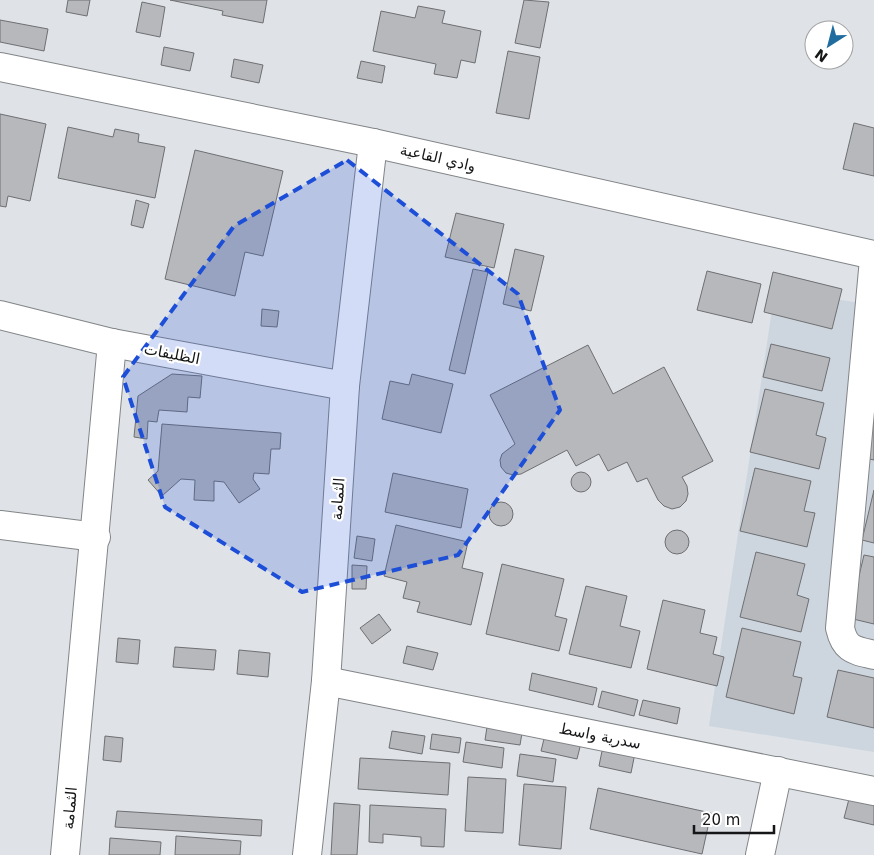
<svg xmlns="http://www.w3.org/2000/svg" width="874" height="855" viewBox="0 0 874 855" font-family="'DejaVu Sans','Noto Sans Arabic',sans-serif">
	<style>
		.built { fill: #cdd6df }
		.building { fill: #b7b8bc; stroke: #6e6f72 }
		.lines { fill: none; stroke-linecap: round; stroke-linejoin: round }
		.minor-casing { stroke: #828588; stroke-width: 30 }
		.minor { stroke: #fff; stroke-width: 28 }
		.marked { fill: #1d4ed8; fill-opacity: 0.2; stroke: #1d4ed8; stroke-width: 4; stroke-dasharray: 10 6; stroke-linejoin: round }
		.labels { text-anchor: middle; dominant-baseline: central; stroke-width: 4.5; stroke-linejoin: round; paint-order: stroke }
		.street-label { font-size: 15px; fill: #151617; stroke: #fff }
	</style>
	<rect width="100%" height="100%" fill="#dfe2e6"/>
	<polygon class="built" points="775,290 874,305 874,752 709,726"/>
	<g class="building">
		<polygon points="68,0 90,0 87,16 66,12"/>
		<polygon points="170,0 267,0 263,23 222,15 223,11"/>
		<polygon points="524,0 549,2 540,48 515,43"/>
		<polygon points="142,2 165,7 160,37 136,32"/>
		<polygon points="418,6 445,11 442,23 481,31 475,63 461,60 457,78 434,74 436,64 373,51 381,11 415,18"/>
		<polygon points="0,20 48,29 44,51 0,42"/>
		<polygon points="164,47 194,53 190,71 161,65"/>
		<polygon points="508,51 540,57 529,119 496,113"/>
		<polygon points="234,59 263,65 259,83 231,77"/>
		<polygon points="361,61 385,66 382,83 357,78"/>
		<polygon points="0,114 46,124 30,201 8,196 6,207 0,206"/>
		<polygon points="854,123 874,128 874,176 843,169"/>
		<polygon points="68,127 113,137 115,129 139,134 138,142 165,147 155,198 58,178"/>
		<polygon points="195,150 283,171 263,256 245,252 235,296 165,279"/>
		<polygon points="136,200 149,204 143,228 131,225"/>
		<polygon points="456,213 504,224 494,268 445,257"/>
		<polygon points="515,249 544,256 531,311 503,304"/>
		<polygon points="473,269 488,272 465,374 449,370"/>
		<polygon points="707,271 761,284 752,323 697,310"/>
		<polygon points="773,272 842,289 832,329 764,312"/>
		<polygon points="262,309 279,311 277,327 261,326"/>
		<polygon points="771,344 830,358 822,391 763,377"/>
		<polygon points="588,345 613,394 664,367 713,461 682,477 687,486 688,494 686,501 680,507 672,509 664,506 658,500 647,478 637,482 627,462 608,471 599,454 576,466 567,450 521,474 513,475 506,473 501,467 500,460 502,454 515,444 490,395"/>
		<polygon points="172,374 202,376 200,398 188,397 187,412 159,410 157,422 148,421 147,439 134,437 138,396"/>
		<polygon points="412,374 453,384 441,433 382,419 390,381 409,385"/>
		<polygon points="765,389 824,403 816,435 826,438 819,469 750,452"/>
		<polygon points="874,420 874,460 865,458"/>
		<polygon points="162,424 281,433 280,449 271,449 269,474 254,473 253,479 260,489 239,503 224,482 214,481 214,501 194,500 195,480 181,479 162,496 148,480 158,471"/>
		<polygon points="755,468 811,481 804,511 815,513 807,547 740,531"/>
		<circle cx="581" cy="482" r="10"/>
		<polygon points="393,473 468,489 461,528 385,512"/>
		<polygon points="874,490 874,543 862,540"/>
		<circle cx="501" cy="514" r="12"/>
		<polygon points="396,525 468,542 462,568 483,573 471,625 417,612 420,602 403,598 407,582 384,576"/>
		<circle cx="677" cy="542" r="12"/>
		<polygon points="357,536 375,539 372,561 354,558"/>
		<polygon points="756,552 805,564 797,595 809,599 801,632 740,617"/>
		<polygon points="864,555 874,557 874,624 849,618"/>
		<polygon points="502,564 564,579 555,616 567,619 559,651 486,634"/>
		<polygon points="352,565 367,566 366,589 352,589"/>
		<polygon points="586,586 627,596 620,626 640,631 631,668 569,654"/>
		<polygon points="663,600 705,610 700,633 717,637 713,654 724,657 717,686 647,669"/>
		<polygon points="379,614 391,630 372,644 360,628"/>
		<polygon points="742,628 801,642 793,676 802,678 794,714 726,697"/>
		<polygon points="118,638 140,640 138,664 116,662"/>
		<polygon points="407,646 438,653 433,670 403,663"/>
		<polygon points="175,647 216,650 214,670 173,667"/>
		<polygon points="239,650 270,653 268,677 237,674"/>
		<polygon points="838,670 874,678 874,728 827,717"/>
		<polygon points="532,673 597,688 593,705 529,690"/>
		<polygon points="602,691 638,700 634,716 598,707"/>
		<polygon points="643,700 680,708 677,724 639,715"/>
		<polygon points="487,727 522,733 520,745 485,740"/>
		<polygon points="392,731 425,736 422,754 389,748"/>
		<polygon points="432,734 461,738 459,753 430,749"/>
		<polygon points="545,735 581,743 577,759 541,751"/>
		<polygon points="105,736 123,738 121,762 103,760"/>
		<polygon points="466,742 504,748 502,768 463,762"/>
		<polygon points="603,746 635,753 631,773 599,766"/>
		<polygon points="520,754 556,759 553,782 517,776"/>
		<polygon points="360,758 450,763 448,795 358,789"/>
		<polygon points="468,777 506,779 503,833 465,831"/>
		<polygon points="524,784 566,787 561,849 519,845"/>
		<polygon points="598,788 711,813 702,854 590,829"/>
		<polygon points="849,799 874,805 874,825 844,818"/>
		<polygon points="334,803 360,805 357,855 331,855"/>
		<polygon points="370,805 446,809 444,847 421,846 421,837 383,834 383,843 369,842"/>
		<polygon points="117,811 262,820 261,836 115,827"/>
		<polygon points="176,836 241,841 240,855 175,855"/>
		<polygon points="110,838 161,842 160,855 109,855"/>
	</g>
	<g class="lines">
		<g class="minor-casing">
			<g id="minor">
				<polyline points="0,67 373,143 874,255"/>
				<path d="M874 259 840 628C845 650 854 650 874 655"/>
				<polyline points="0,315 112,343 345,386"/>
				<polyline points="0,525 96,537"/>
				<polyline points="326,681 874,791"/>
				<polyline points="65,855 112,343"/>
				<polyline points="307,855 326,681 345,386 373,143"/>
				<polyline points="760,855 778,771"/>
			</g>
		</g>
		<use href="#minor" class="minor"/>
	</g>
	<path class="marked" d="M347 160 518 294 560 410 458 555 302 592 165 507 123 377 234 226Z"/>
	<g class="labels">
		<g class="street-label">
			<text transform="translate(438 158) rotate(13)">وادي القاعية</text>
			<text transform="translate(172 354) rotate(11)">الظليفات</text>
			<text transform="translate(338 499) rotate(-86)">الثمامة</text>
			<text transform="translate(600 736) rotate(11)">سدرية واسط</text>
			<text transform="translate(70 808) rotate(-85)">الثمامة</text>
		</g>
	</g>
	<g transform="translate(829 45) rotate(216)"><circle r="24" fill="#ffffff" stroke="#a1a2a2"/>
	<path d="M0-4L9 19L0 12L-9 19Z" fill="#206c9f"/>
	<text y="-8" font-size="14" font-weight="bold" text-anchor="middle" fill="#151617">N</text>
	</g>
	<path d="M694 825v8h80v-8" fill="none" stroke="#151617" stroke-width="2.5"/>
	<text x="702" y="825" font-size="15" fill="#151617" stroke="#ffffff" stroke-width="4" paint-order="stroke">20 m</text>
</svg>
